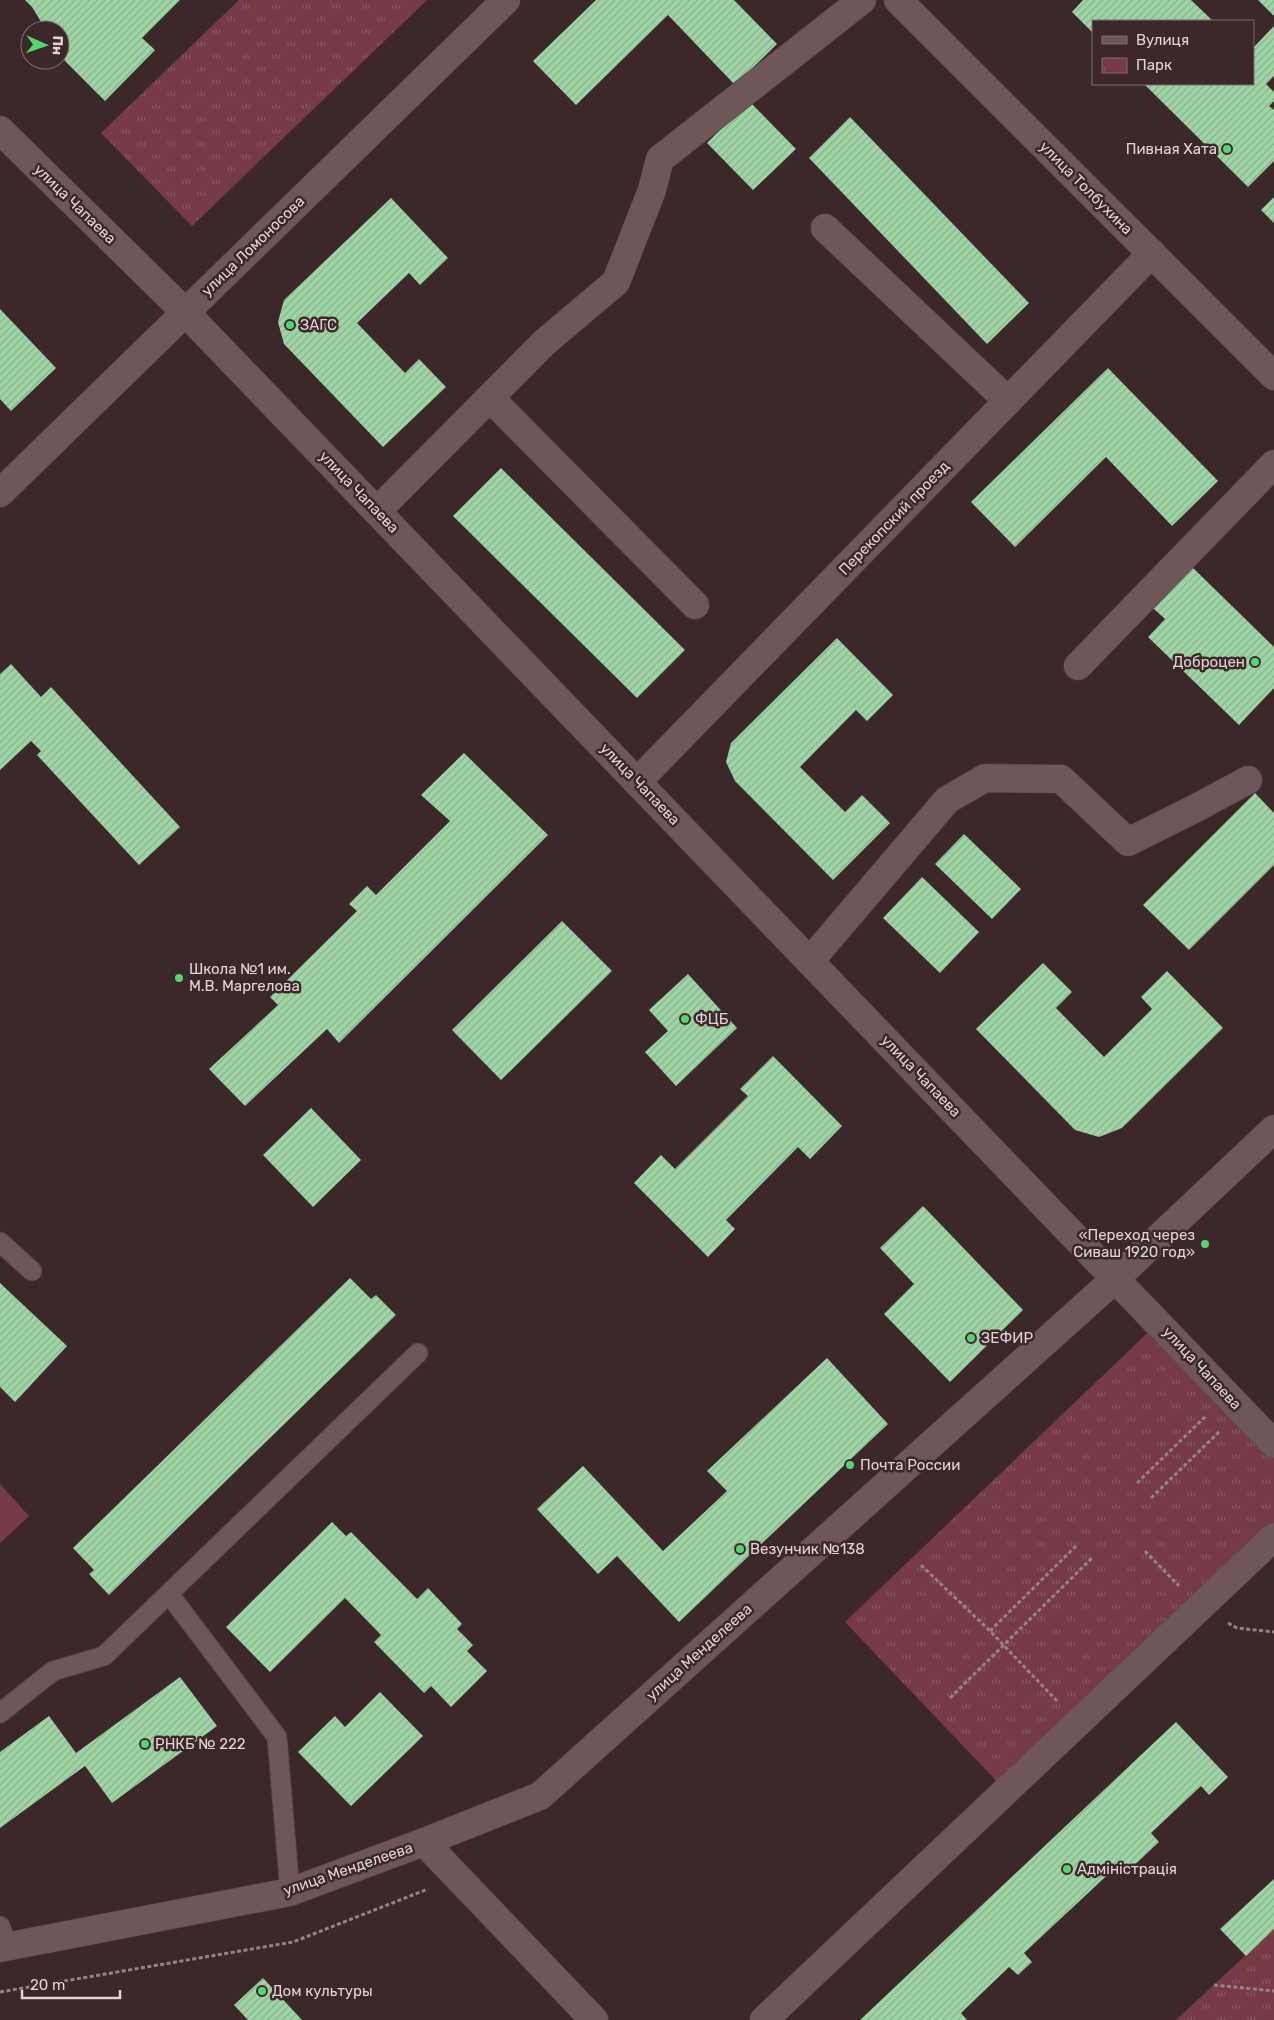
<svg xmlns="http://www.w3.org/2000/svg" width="1274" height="2020" viewBox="0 0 1274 2020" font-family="Rubik,sans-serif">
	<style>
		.park { fill: url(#park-tufts) }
		.pitch { fill: #763b47 }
		.building { fill: url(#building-hatch) }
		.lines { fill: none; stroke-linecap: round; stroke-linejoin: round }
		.service-casing { stroke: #554345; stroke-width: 21 }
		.minor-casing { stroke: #554345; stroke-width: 29 }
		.secondary-casing { stroke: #554345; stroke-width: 29 }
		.path { stroke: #958486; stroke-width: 3; stroke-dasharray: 4 2.5; stroke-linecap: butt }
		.service { stroke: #6e5659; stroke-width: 19 }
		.minor { stroke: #6e5659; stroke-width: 28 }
		.secondary { stroke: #6e5659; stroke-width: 28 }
		.poi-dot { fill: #57d570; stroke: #3c272b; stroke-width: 2 }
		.labels { text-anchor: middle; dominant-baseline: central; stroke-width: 5; stroke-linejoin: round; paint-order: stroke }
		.poi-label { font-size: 15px; fill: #e2d4d5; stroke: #3c272b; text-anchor: start }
		.street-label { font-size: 15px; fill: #e2d4d5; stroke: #3c272b }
	</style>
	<defs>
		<pattern id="park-tufts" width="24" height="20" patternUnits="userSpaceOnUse" patternTransform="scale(1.25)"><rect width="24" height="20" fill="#763b47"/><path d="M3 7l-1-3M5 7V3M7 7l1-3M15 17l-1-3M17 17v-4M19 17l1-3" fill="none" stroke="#895661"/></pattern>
		<pattern id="building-hatch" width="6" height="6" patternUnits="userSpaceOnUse" patternTransform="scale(1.25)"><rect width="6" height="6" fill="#9fd5a5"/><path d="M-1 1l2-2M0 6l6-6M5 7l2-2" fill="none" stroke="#88b08c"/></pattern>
	</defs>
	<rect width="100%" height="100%" fill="#3c272b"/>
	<g class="park">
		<polygon points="239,0 427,0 192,226 101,133"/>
		<polygon points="1159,1322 1274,1444 1274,1537 1007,1792 845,1622"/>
		<polygon points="1274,1929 1274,2020 1176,2020"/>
	</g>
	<polygon class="pitch" points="0,1484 29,1516 0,1543"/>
	<g class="building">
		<polygon points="25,0 180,0 142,38 155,50 105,101 65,61 60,53 60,30 46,30 32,7"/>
		<polygon points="596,0 734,0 777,44 735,85 668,15 576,105 533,61"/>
		<polygon points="1083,0 1191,0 1213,21 1093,21 1093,33 1072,12"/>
		<polygon points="1258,0 1274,0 1274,16"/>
		<polygon points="1274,26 1274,76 1266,84 1274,92 1274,101 1269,106 1274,110 1274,161 1248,187 1144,84 1253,84 1253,48"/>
		<polygon points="749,101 796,149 753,190 707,143"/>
		<polygon points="850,117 1029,303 987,344 809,158"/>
		<polygon points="1274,197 1274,223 1261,210"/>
		<polygon points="391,198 448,258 420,285 409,273 357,323 405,373 419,359 446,387 383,447 284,344 278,322 284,300"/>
		<polygon points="0,309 56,368 11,411 0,399"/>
		<polygon points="1108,368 1218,481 1172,526 1106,457 1015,547 971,502"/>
		<polygon points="501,468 685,650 637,698 453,516"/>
		<polygon points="1192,567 1274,647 1274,688 1239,725 1148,637 1165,619 1153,608"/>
		<polygon points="837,638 893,695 867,721 856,710 800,767 845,812 862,795 890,823 833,880 735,781 726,762 731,743"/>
		<polygon points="11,664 41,697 51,687 180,827 139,865 37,755 41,751 31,741 0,770 0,674"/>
		<polygon points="464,753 548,835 339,1043 327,1029 245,1106 209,1069 278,1005 270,997 357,911 349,904 367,886 376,895 450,821 421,795"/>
		<polygon points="1255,793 1274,813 1274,865 1189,950 1143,905"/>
		<polygon points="964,834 1021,889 992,919 935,864"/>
		<polygon points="922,877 979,932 940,973 883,918"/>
		<polygon points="562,921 612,971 501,1080 452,1030"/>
		<polygon points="1043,963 1072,992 1056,1008 1104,1057 1152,1009 1141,997 1167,971 1223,1028 1122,1128 1099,1137 1075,1130 976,1029"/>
		<polygon points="688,974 737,1028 676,1086 645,1052 668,1031 649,1010"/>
		<polygon points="773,1056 842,1126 810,1159 798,1147 726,1220 735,1229 708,1257 634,1183 661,1155 675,1169 748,1096 740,1089"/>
		<polygon points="311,1108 361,1160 313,1207 263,1155"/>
		<polygon points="923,1206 1023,1310 950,1382 884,1314 914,1284 880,1248"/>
		<polygon points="350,1278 371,1299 376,1295 396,1315 109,1595 89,1574 94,1570 73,1548"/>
		<polygon points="0,1283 67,1346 15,1402 0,1387"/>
		<polygon points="827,1358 888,1424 679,1622 617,1556 598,1574 537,1509 583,1466 663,1551 727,1491 707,1471"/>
		<polygon points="332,1522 346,1536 351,1532 417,1599 428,1588 462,1624 457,1629 473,1645 467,1651 487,1671 451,1707 431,1686 424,1693 374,1642 381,1635 345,1598 270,1672 226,1627"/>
		<polygon points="180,1677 217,1726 112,1803 85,1766 0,1828 0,1752 49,1716 76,1753"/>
		<polygon points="380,1692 423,1736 351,1806 298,1752 335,1716 345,1727"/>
		<polygon points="1176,1722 1228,1777 1209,1795 1201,1786 1151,1833 1159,1842 1126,1873 1118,1865 1024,1953 1032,1962 1018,1975 1009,1967 961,2013 967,2020 860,2020"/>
		<polygon points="1274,1879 1274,1929 1246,1956 1220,1929"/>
		<polygon points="263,1978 302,2020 248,2020 234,2005"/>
	</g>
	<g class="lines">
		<g class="service-casing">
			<g id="service">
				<polyline points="0,1242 32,1271"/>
				<polyline points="169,1594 277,1737 290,1892"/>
				<polyline points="0,1713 53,1671 104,1656 418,1353"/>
				<polyline points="0,1926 8,1946"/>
			</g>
		</g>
		<g class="minor-casing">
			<g id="minor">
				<polyline points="898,0 1274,376"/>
				<polyline points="825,228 1008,401"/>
				<polyline points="490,398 695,605"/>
				<polyline points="0,493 506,0"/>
				<polyline points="377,511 545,342 616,282 652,190 660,159 862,0"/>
				<polyline points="1078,666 1274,464"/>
				<polyline points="637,782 1152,253"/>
				<polyline points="810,961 947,800 985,778 1061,779 1128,842 1196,808 1248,780"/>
				<polyline points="1115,1279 1274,1129"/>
				<polyline points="424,1842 594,2020"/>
				<polyline points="764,2020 1274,1537"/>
			</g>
		</g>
		<g class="secondary-casing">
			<g id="secondary">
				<polyline points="0,130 185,312 1274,1444"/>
				<polyline points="0,1948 290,1892 424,1842 540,1796 1115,1279"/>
			</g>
		</g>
		<g class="path">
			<polyline points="1137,1483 1206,1416"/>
			<polyline points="1151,1498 1220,1431"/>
			<polyline points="1145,1551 1179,1586"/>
			<polyline points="921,1565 990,1631 1057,1701"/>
			<polyline points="1228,1623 1237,1628 1274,1632"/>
			<polyline points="990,1631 1078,1544"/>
			<polyline points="950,1698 1092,1558"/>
			<polyline points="1214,1985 1274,1991"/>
			<polyline points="0,1992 293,1942 428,1889"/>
		</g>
		<use href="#service" class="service"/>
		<use href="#minor" class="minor"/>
		<use href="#secondary" class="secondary"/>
	</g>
	<g class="poi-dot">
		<circle cx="1227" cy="149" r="5"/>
		<circle cx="290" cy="325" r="5"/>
		<circle cx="1255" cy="662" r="5"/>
		<circle cx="179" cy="978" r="5"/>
		<circle cx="685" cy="1019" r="5"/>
		<circle cx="1205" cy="1244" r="5"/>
		<circle cx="971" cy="1338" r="5"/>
		<circle cx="850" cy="1465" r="5"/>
		<circle cx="740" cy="1549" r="5"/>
		<circle cx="145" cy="1744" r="5"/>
		<circle cx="1067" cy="1869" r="5"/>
		<circle cx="262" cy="1991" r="5"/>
	</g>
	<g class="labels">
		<g class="poi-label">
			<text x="1217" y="149" text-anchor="end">Пивная Хата</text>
			<text x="300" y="325">ЗАГС</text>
			<text x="1245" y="662" text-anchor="end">Доброцен</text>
			<text x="189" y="969">Школа №1 им.<tspan x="189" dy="17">М.В. Маргелова</tspan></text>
			<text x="695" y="1019">ФЦБ</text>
			<text x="1195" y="1235" text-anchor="end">«Переход через<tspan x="1195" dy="17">Сиваш 1920 год»</tspan></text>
			<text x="981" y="1338">ЗЕФИР</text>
			<text x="860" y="1465">Почта России</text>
			<text x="750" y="1549">Везунчик №138</text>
			<text x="155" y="1744">РНКБ № 222</text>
			<text x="1077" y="1869">Адміністрація</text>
			<text x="272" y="1991">Дом культуры</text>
		</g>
		<g class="street-label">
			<text transform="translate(1086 188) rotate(45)">улица Толбухина</text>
			<text transform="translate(75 204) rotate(44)">улица Чапаева</text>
			<text transform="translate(253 246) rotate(-44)">улица Ломоносова</text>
			<text transform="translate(359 492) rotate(46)">улица Чапаева</text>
			<text transform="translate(894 518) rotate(-46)">Перекопский проезд</text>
			<text transform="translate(640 784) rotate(46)">улица Чапаева</text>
			<text transform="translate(921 1076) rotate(46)">улица Чапаева</text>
			<text transform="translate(1202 1368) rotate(47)">улица Чапаева</text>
			<text transform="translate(699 1652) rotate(-42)">улица Менделеева</text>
			<text transform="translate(348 1869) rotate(-19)">улица Менделеева</text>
		</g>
	</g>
	<rect x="1092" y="20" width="162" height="65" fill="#3c272b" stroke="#7e6c6f"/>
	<rect x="1102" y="36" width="25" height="8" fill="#6e5659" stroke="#7e6c6f"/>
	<text x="1136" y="45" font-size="15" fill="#e2d4d5">Вулиця</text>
	<rect x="1102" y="58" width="25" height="15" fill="url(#park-tufts)" stroke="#7e6c6f"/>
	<text x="1136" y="70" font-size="15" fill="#e2d4d5">Парк</text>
	<g transform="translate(45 45) rotate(92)"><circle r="24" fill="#3c272b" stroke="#7e6c6f"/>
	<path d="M0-4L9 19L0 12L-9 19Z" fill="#57d570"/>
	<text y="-8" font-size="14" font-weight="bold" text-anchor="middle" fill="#e2d4d5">Пн</text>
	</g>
	<path d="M22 1990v8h98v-8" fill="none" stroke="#e2d4d5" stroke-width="2.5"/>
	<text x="30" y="1990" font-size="15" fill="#e2d4d5" stroke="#3c272b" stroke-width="4" paint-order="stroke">20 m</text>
</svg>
